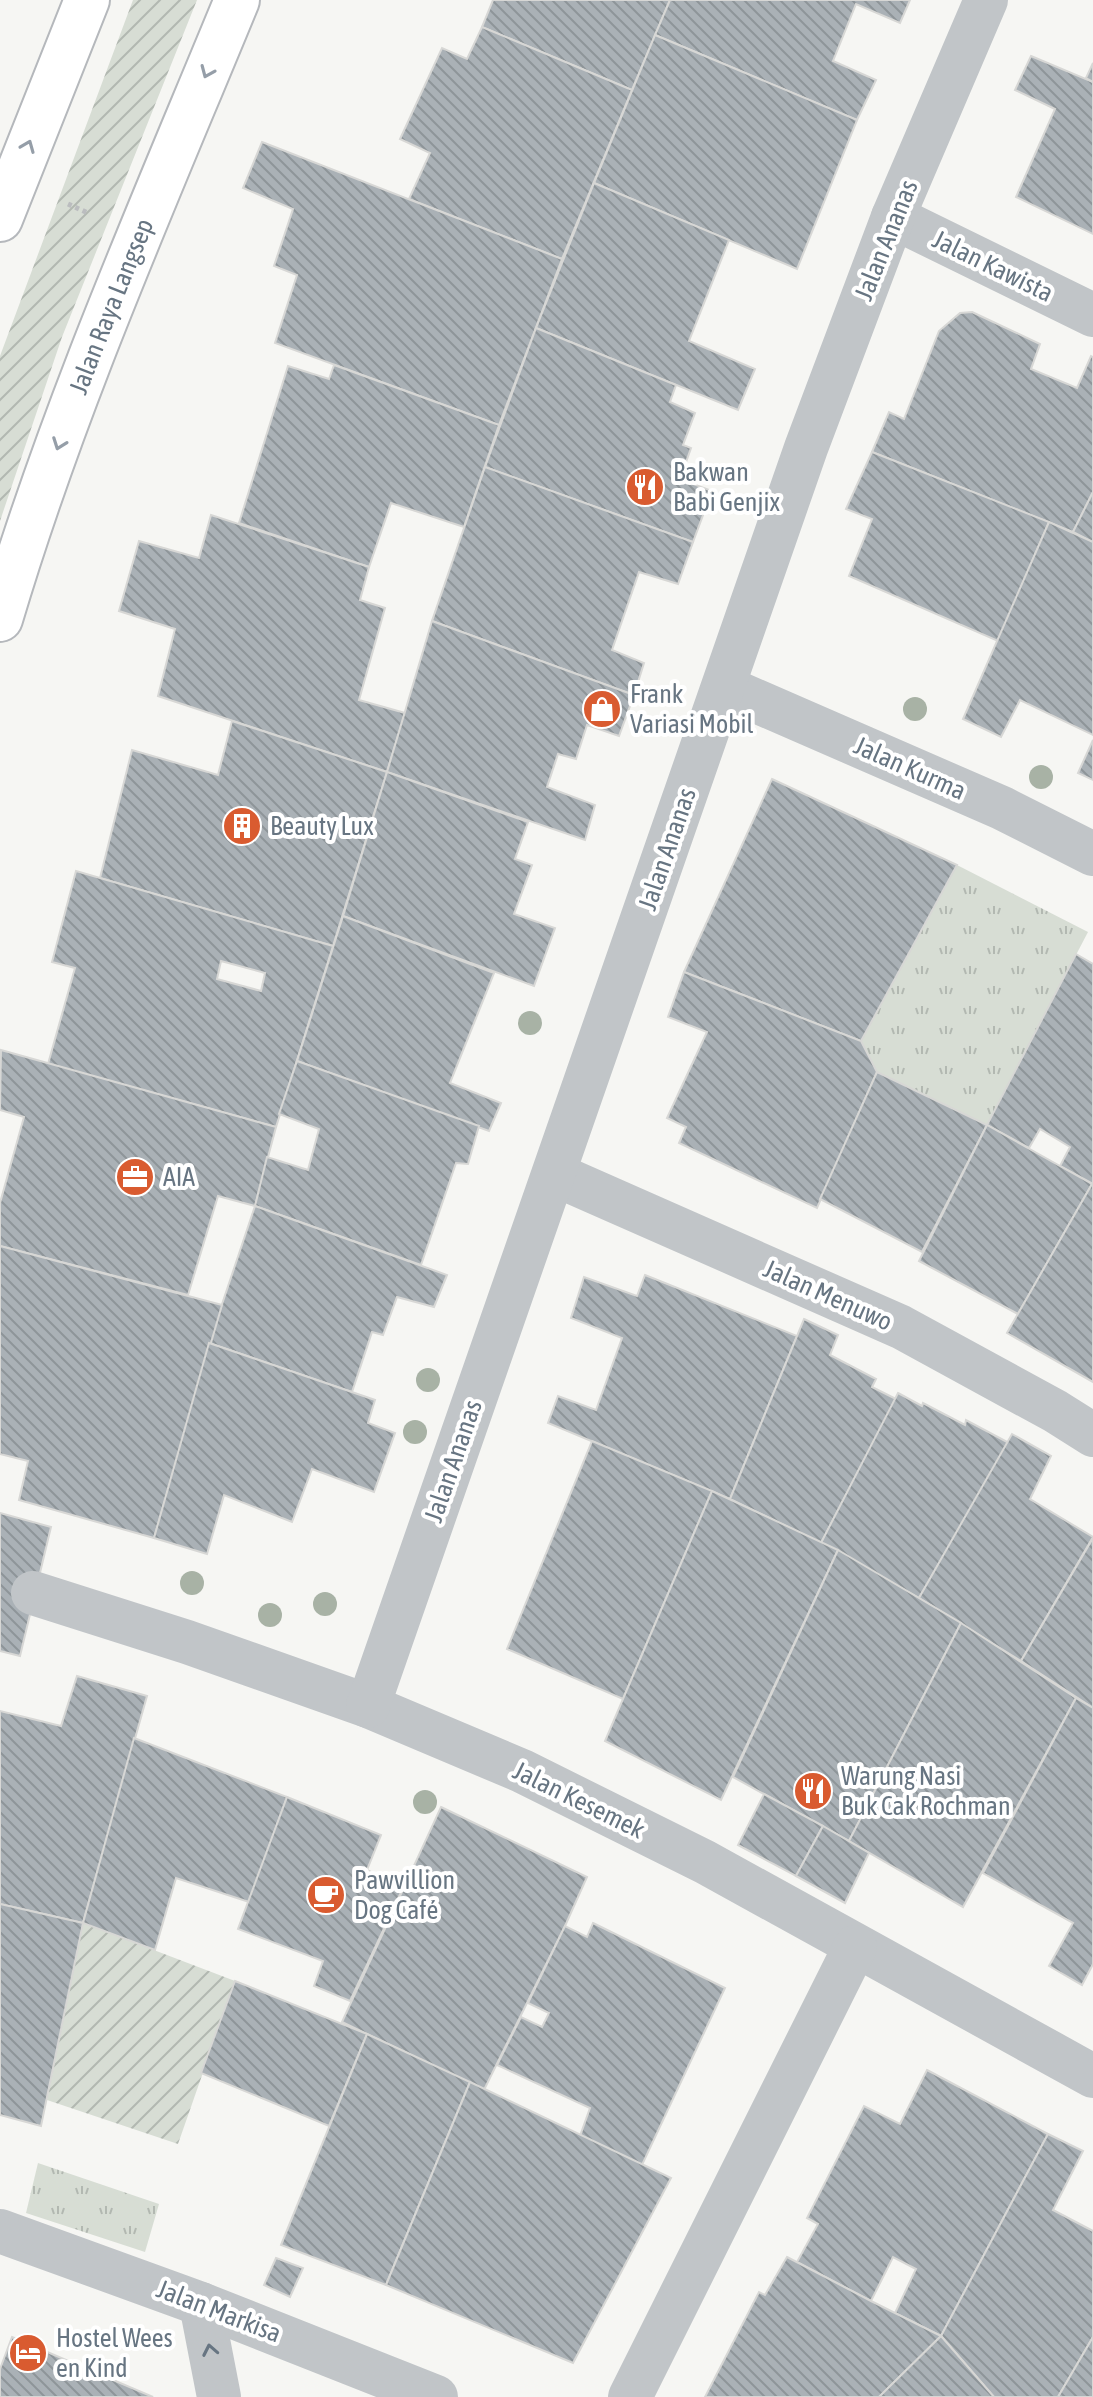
<svg xmlns="http://www.w3.org/2000/svg" width="1093" height="2397" viewBox="0 0 1093 2397" font-family="'Asap Condensed',sans-serif">
	<style>
		.grass { fill: url(#grass-tufts) }
		.garden { fill: url(#garden-furrows) }
		.building { fill: url(#building-back-hatch); stroke: #d7d7d5; stroke-width: 2; fill-rule: evenodd }
		.lines { fill: none; stroke-linecap: round; stroke-linejoin: round }
		.primary-casing { stroke: #b5b8bc; stroke-width: 48 }
		.path { stroke: #bbbdbf; stroke-width: 5; stroke-dasharray: 4 4; stroke-linecap: butt }
		.minor { stroke: #c1c5c8; stroke-width: 44 }
		.primary { stroke: #fff; stroke-width: 44 }
		.tree { fill: #a8b2a5 }
		.oneway { stroke: #959ea8 }
		.oneway2 { stroke: #677582 }
		.labels { text-anchor: middle; dominant-baseline: central; stroke-width: 8; stroke-linejoin: round; paint-order: stroke }
		.street-label { font-size: 26px; fill: #677582; stroke: #fff }
		.poi-label { font-size: 26px; fill: #677582; stroke: #fff; text-anchor: start }
	</style>
	<defs>
		<pattern id="grass-tufts" width="24" height="20" patternUnits="userSpaceOnUse" patternTransform="scale(2)"><rect width="24" height="20" fill="#d7ddd4"/><path d="M3 7l-1-3M5 7V3M7 7l1-3M15 17l-1-3M17 17v-4M19 17l1-3" fill="none" stroke="#b2b8b1"/></pattern>
		<pattern id="garden-furrows" width="10" height="10" patternUnits="userSpaceOnUse" patternTransform="scale(2)"><rect width="10" height="10" fill="#d7ddd4"/><path d="M-1 1l2-2M0 10L10 0M9 11l2-2" fill="none" stroke="#b2b8b1"/></pattern>
		<pattern id="building-back-hatch" width="6" height="6" patternUnits="userSpaceOnUse" patternTransform="scale(2)"><rect width="6" height="6" fill="#aab1b6"/><path d="M-1 5l2 2M0 0l6 6M5-1l2 2" fill="none" stroke="#8e9599"/></pattern>
	</defs>
	<rect width="100%" height="100%" fill="#f6f6f3"/>
	<g class="grass">
		<polygon points="957,865 1088,932 987,1125 877,1072 861,1041"/>
		<polygon points="38,2163 159,2204 145,2252 26,2213"/>
	</g>
	<g class="garden">
		<polygon points="133,0 197,0 62,337 0,521 0,356"/>
		<polygon points="83,1923 235,1981 178,2144 47,2100"/>
	</g>
	<g class="building">
		<polygon points="493,0 670,0 632,90 482,27"/>
		<polygon points="670,0 910,0 900,23 856,4 833,61 876,80 857,120 655,35"/>
		<polygon points="482,27 632,90 562,259 409,199 430,153 400,139 442,48 467,59"/>
		<polygon points="655,35 857,120 797,269 594,183"/>
		<polygon points="1031,56 1093,82 1093,234 1016,197 1055,109 1015,90"/>
		<polygon points="1093,63 1093,82 1086,78"/>
		<polygon points="262,142 562,259 499,425 275,343 297,275 274,266 293,209 243,188"/>
		<polygon points="594,183 729,240 689,341 755,369 738,410 536,328"/>
		<polygon points="972,312 1040,344 1031,369 1077,388 1091,356 1093,357 1093,492 1073,532 872,452 889,412 904,419 939,331 960,313"/>
		<polygon points="536,328 676,385 670,402 695,413 683,445 691,448 680,479 712,491 693,542 485,467"/>
		<polygon points="334,365 499,425 464,527 391,503 369,567 239,523 288,366 329,379"/>
		<polygon points="872,452 1049,522 998,641 849,576 872,519 846,509"/>
		<polygon points="485,467 693,542 678,584 639,572 612,650 644,663 634,695 432,621"/>
		<polygon points="1093,492 1093,542 1073,532"/>
		<polygon points="211,515 369,567 360,600 385,608 359,700 405,713 387,772 158,696 175,629 119,611 139,541 199,558"/>
		<polygon points="1049,522 1093,542 1093,735 1020,700 1001,737 963,719"/>
		<polygon points="432,621 634,695 619,736 587,725 576,759 558,754 547,787 595,805 585,840 387,772"/>
		<polygon points="232,721 387,772 333,946 100,878 132,750 218,775"/>
		<polygon points="1093,740 1093,780 1078,773"/>
		<polygon points="387,772 528,822 515,859 532,865 514,914 555,928 534,986 343,916"/>
		<polygon points="772,779 957,865 861,1041 684,972"/>
		<path d="M76 871 333 946 276 1127 48 1064 75 968 52 962ZM221 961 265 973 261 991 217 979Z"/>
		<polygon points="343,916 494,973 450,1083 501,1103 489,1131 297,1061"/>
		<polygon points="1076,954 1093,964 1093,1184 1060,1166 1070,1147 1040,1129 1029,1148 987,1125"/>
		<polygon points="684,972 861,1041 877,1072 817,1208 679,1143 686,1127 667,1118 707,1032 668,1017"/>
		<polygon points="1,1050 276,1127 255,1206 218,1196 188,1295 0,1246 0,1203 24,1117 0,1110"/>
		<polygon points="297,1061 479,1126 468,1164 456,1163 421,1265 255,1206 267,1157 308,1170 319,1129 279,1114"/>
		<polygon points="877,1072 987,1125 922,1252 820,1199"/>
		<polygon points="987,1125 1092,1184 1018,1314 919,1261"/>
		<polygon points="1092,1184 1093,1184 1093,1382 1007,1333"/>
		<polygon points="255,1206 447,1275 434,1307 397,1297 383,1335 372,1332 352,1392 209,1343"/>
		<polygon points="0,1246 222,1305 154,1538 19,1500 28,1461 0,1454"/>
		<polygon points="645,1275 797,1336 730,1499 548,1423 558,1396 596,1410 622,1338 571,1318 584,1277 637,1296"/>
		<polygon points="804,1319 838,1335 830,1355 876,1379 872,1387 896,1399 821,1543 730,1499"/>
		<polygon points="209,1343 375,1400 368,1423 395,1433 374,1492 312,1469 292,1522 224,1495 207,1554 154,1538"/>
		<polygon points="898,1393 922,1406 923,1403 965,1425 966,1420 1009,1443 919,1598 821,1543"/>
		<polygon points="1012,1434 1051,1456 1030,1499 1093,1537 1021,1661 919,1598"/>
		<polygon points="592,1441 712,1491 623,1699 507,1649"/>
		<polygon points="712,1491 838,1550 721,1800 605,1741"/>
		<polygon points="0,1513 51,1527 20,1656 0,1651"/>
		<polygon points="1093,1538 1093,1708 1021,1661"/>
		<polygon points="838,1550 961,1623 849,1841 733,1777"/>
		<polygon points="961,1623 1076,1698 963,1907 849,1841"/>
		<polygon points="77,1676 147,1696 83,1923 0,1904 0,1711 61,1726"/>
		<polygon points="1076,1698 1093,1708 1093,1964 1082,1985 1049,1966 1073,1923 983,1873"/>
		<polygon points="134,1738 287,1797 249,1902 176,1878 155,1950 83,1923"/>
		<polygon points="764,1794 823,1826 796,1876 738,1845"/>
		<polygon points="287,1797 381,1835 367,1870 403,1888 350,2001 314,1986 323,1961 238,1929"/>
		<polygon points="441,1807 587,1877 565,1926 484,2090 342,2022"/>
		<polygon points="823,1826 869,1853 845,1903 796,1876"/>
		<polygon points="0,1904 83,1923 41,2126 0,2115"/>
		<polygon points="593,1923 725,1988 642,2165 580,2136 590,2108 497,2065 521,2017 542,2027 549,2013 528,2003 565,1926 587,1937"/>
		<polygon points="235,1981 367,2034 329,2126 201,2073"/>
		<polygon points="367,2034 470,2082 386,2285 281,2245"/>
		<polygon points="927,2070 1048,2134 941,2336 895,2313 916,2269 893,2257 871,2301 797,2262 818,2224 807,2218 864,2106 900,2124"/>
		<polygon points="470,2082 671,2178 573,2363 386,2285"/>
		<polygon points="1048,2134 1083,2151 1053,2210 1093,2231 1093,2337 1058,2397 994,2397 941,2336"/>
		<polygon points="787,2257 871,2301 941,2336 879,2397 705,2397 759,2292 765,2295"/>
		<polygon points="276,2258 303,2268 290,2297 264,2285"/>
		<polygon points="941,2336 994,2397 879,2397"/>
		<polygon points="12,2337 153,2397 0,2397 0,2369"/>
		<polygon points="1093,2337 1093,2397 1058,2397"/>
	</g>
	<g class="lines">
		<g class="primary-casing">
			<g id="primary">
				<polyline points="0,219 87,0"/>
				<path id="s1" d="M0 619C63 407 153 204 237 0"/>
			</g>
		</g>
		<polyline class="path" points="68,204 88,213"/>
		<g class="minor">
			<polyline points="893,217 1093,315"/>
			<polyline points="724,687 1002,808 1093,854"/>
			<polyline points="554,1174 901,1327 1055,1411 1093,1435"/>
			<polyline points="33,1593 187,1642 368,1706 522,1771 705,1862 1093,2076"/>
			<polyline points="368,1706 806,448 893,217 986,0"/>
			<polyline points="0,2231 201,2304 436,2397"/>
			<polyline points="201,2304 219,2397"/>
			<polyline points="630,2397 855,1947"/>
		</g>
		<use href="#primary" class="primary"/>
	</g>
	<g class="tree">
		<circle cx="915" cy="709" r="12"/>
		<circle cx="1041" cy="777" r="12"/>
		<circle cx="530" cy="1023" r="12"/>
		<circle cx="428" cy="1380" r="12"/>
		<circle cx="415" cy="1432" r="12"/>
		<circle cx="192" cy="1583" r="12"/>
		<circle cx="325" cy="1604" r="12"/>
		<circle cx="270" cy="1615" r="12"/>
		<circle cx="425" cy="1802" r="12"/>
	</g>
	<defs><path id="oneway-chevron" d="M-2-3.5L2.5 0L-2 3.5" fill="none" stroke-width="1.6" stroke-linecap="round" stroke-linejoin="round" transform="scale(2)"/></defs>
	<g class="oneway">
		<use href="#oneway-chevron" transform="translate(207 72) rotate(113)"/>
		<use href="#oneway-chevron" transform="translate(28 146) rotate(-68)"/>
		<use href="#oneway-chevron" transform="translate(59 444) rotate(110)"/>
	</g>
	<use class="oneway2" href="#oneway-chevron" transform="translate(210 2350) rotate(-101)"/>
	<defs>
		<g id="restaurant-disc" transform="scale(2)"><circle r="9.5" fill="#d95b30" stroke="#fff"/><path d="M-5-6h1v4h1v-4h1v4h1v-4h1v5L-1.5 .5V6h-2V.5L-5-1ZM5-6V6H3V1.5H1.5Q1.5-4 5-6Z" fill="#fff"/></g>
		<g id="shop-disc" transform="scale(2)"><circle r="9.5" fill="#d95b30" stroke="#fff"/><path d="M-5-2.5h2.3a2.7 3.5 0 0 1 5.4 0H5L5.5 6h-11ZM-1.5-2.5h3a1.5 2.3 0 0 0-3 0Z" fill="#fff"/></g>
		<g id="building-disc" transform="scale(2)"><circle r="9.5" fill="#d95b30" stroke="#fff"/><path d="M-4-6H4V6H1V3H-1V6H-4ZM-2.5-4.3h1.7v1.8h-1.7ZM.8-4.3h1.7v1.8H.8ZM-2.5-1h1.7V.8h-1.7ZM.8-1h1.7V.8H.8Z" fill="#fff"/></g>
		<g id="office-disc" transform="scale(2)"><circle r="9.5" fill="#d95b30" stroke="#fff"/><path d="M-6-3h4V-5.5h4V-3h4V5H-6ZM-1-4.5V-3h2v-1.5ZM-6 0V1H6V0Z" fill="#fff"/></g>
		<g id="cafe-disc" transform="scale(2)"><circle r="9.5" fill="#d95b30" stroke="#fff"/><path d="M-5.5-4.5H6V0H3Q3 3.5 0 3.5H-2.5Q-5.5 3.5-5.5 0ZM3-3.2v2h1.7v-2ZM-6 4.5H4V6H-6Z" fill="#fff"/></g>
		<g id="hotel-disc" transform="scale(2)"><circle r="9.5" fill="#d95b30" stroke="#fff"/><path d="M-6-4.5h1.5V1H6V5H4.5V3h-9V5H-6ZM-4 0a1.8 1.8 0 1 1 3.6 0ZM.5 0V-2.5h3Q6-2.5 6 0Z" fill="#fff"/></g>
	</defs>
	<g fill-rule="evenodd">
		<use href="#restaurant-disc" x="645" y="487"/>
		<use href="#shop-disc" x="602" y="709"/>
		<use href="#building-disc" x="242" y="826"/>
		<use href="#office-disc" x="135" y="1177"/>
		<use href="#restaurant-disc" x="813" y="1791"/>
		<use href="#cafe-disc" x="326" y="1895"/>
		<use href="#hotel-disc" x="28" y="2353"/>
	</g>
	<g class="labels">
		<g class="street-label">
			<text transform="translate(886 240) rotate(-68)">Jalan Ananas</text>
			<text transform="translate(993 266) rotate(26)">Jalan Kawista</text>
			<text stroke="none"><textPath href="#s1" startOffset="332">Jalan Raya Langsep</textPath></text>
			<text transform="translate(910 768) rotate(24)">Jalan Kurma</text>
			<text transform="translate(667 849) rotate(-71)">Jalan Ananas</text>
			<text transform="translate(828 1295) rotate(24)">Jalan Menuwo</text>
			<text transform="translate(453 1461) rotate(-71)">Jalan Ananas</text>
			<text transform="translate(579 1800) rotate(26)">Jalan Kesemek</text>
			<text transform="translate(219 2311) rotate(21)">Jalan Markisa</text>
		</g>
		<g class="poi-label">
			<text x="673" y="472">Bakwan<tspan x="673" dy="30">Babi Genjix</tspan></text>
			<text x="630" y="694">Frank<tspan x="630" dy="30">Variasi Mobil</tspan></text>
			<text x="270" y="826">Beauty Lux</text>
			<text x="163" y="1177">AIA</text>
			<text x="841" y="1776">Warung Nasi<tspan x="841" dy="30">Buk Cak Rochman</tspan></text>
			<text x="354" y="1880">Pawvillion<tspan x="354" dy="30">Dog Café</tspan></text>
			<text x="56" y="2338">Hostel Wees<tspan x="56" dy="30">en Kind</tspan></text>
		</g>
	</g>
</svg>
